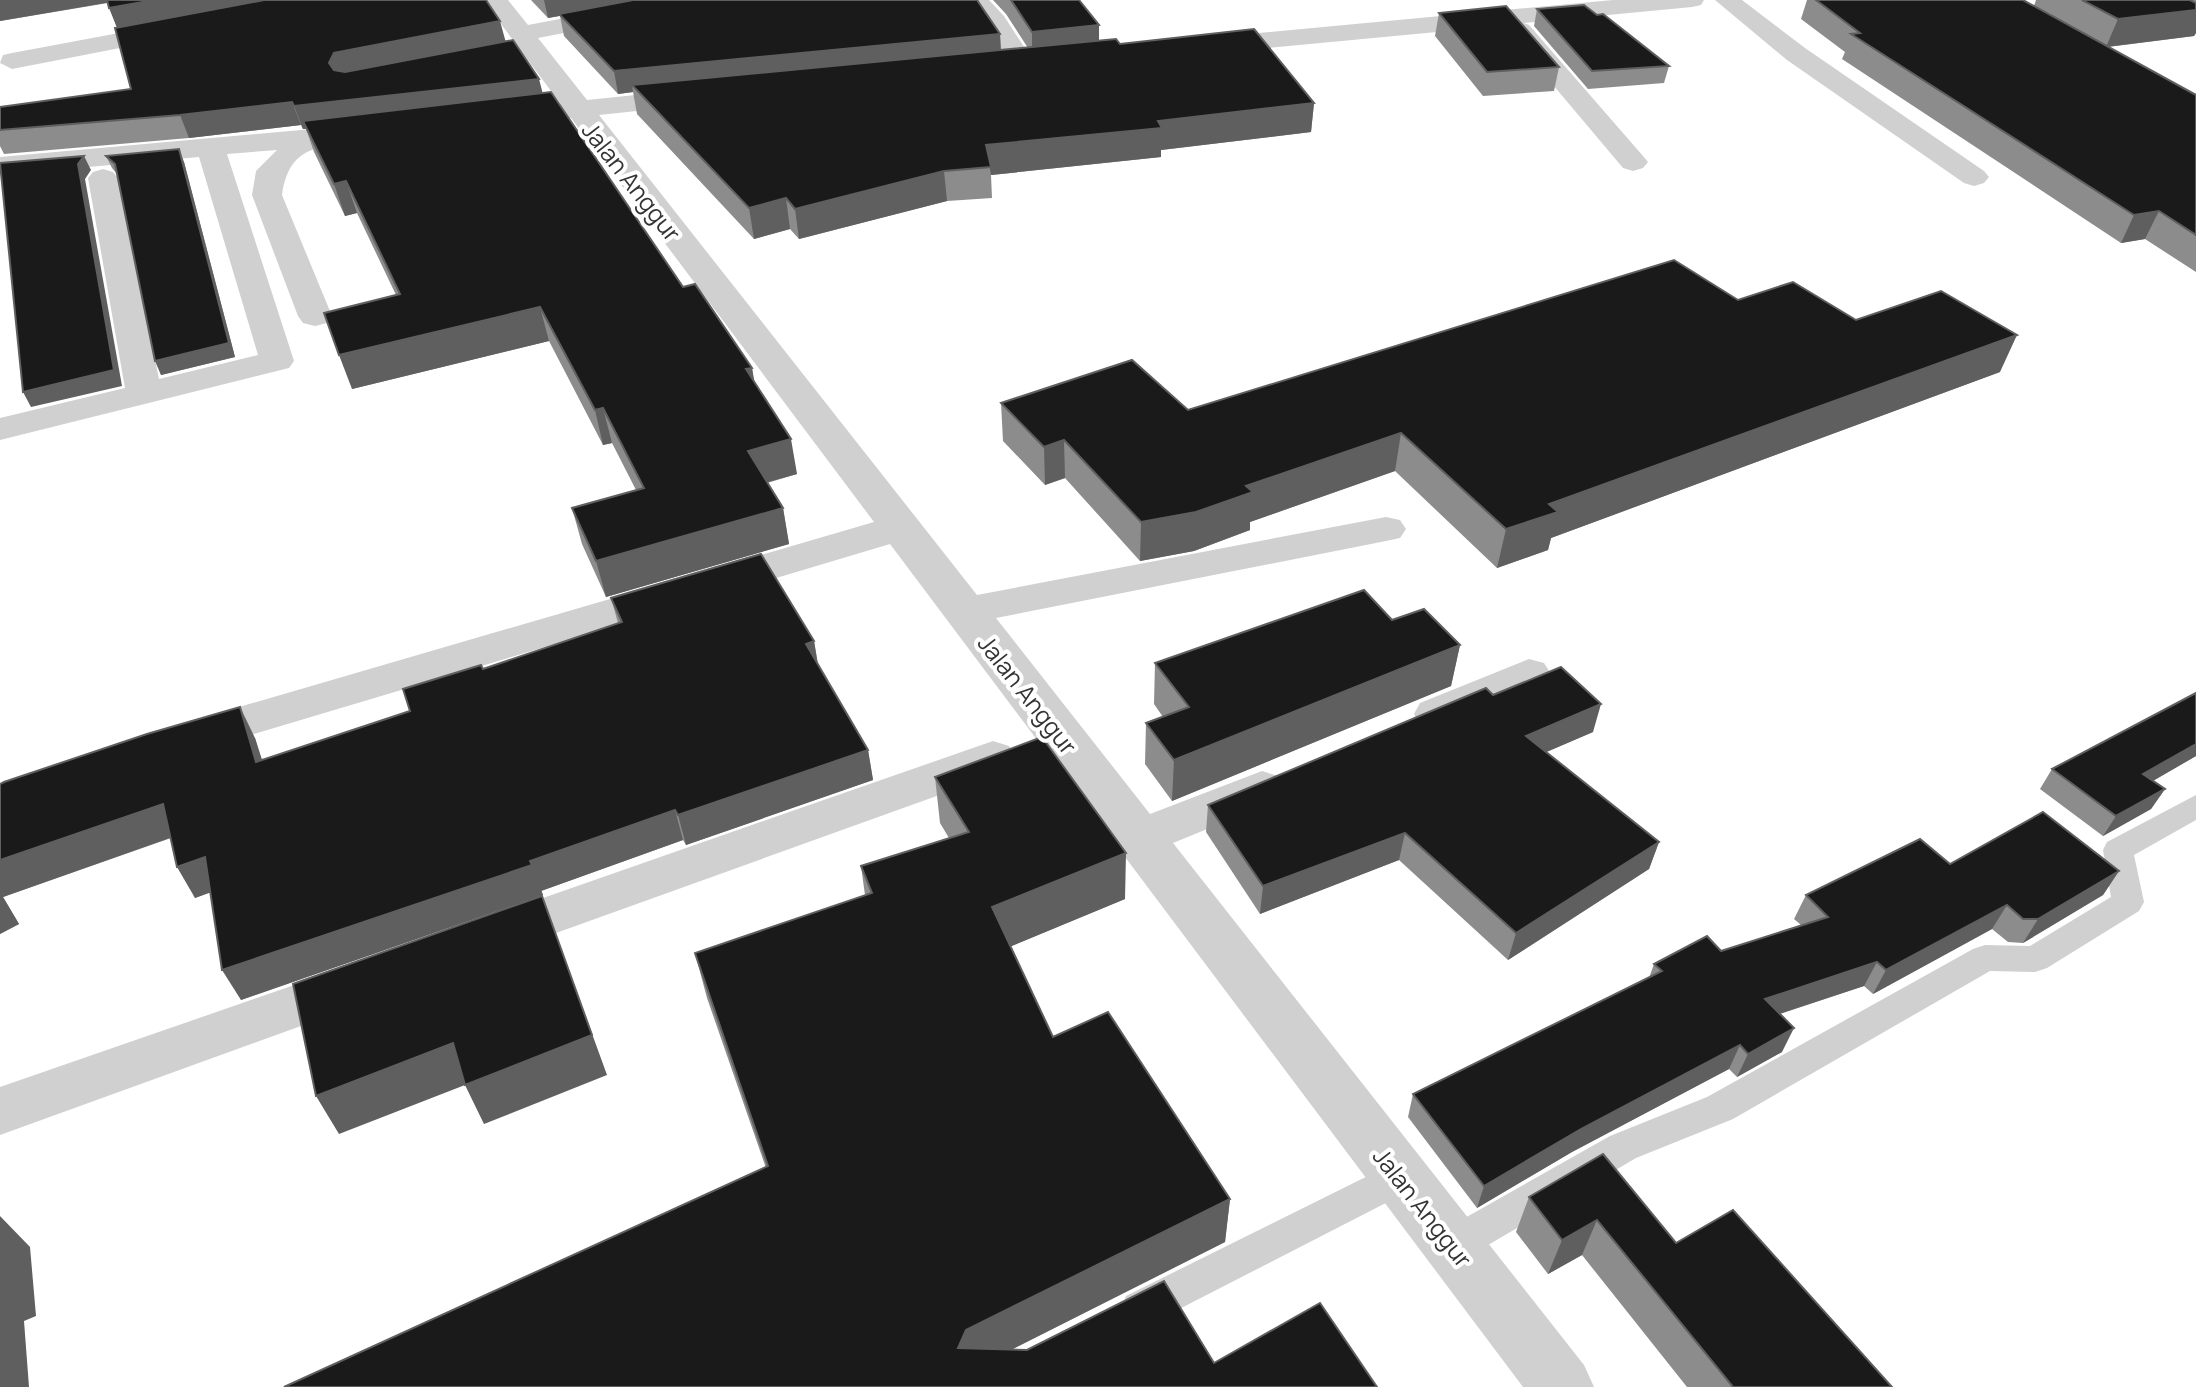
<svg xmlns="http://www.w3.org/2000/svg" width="2196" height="1387" viewBox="0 0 2196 1387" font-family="Manrope,sans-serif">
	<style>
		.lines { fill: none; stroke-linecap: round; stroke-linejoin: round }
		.lane { fill: #d0d0d0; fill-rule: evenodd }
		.street { fill: #d0d0d0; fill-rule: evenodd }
		.wall { fill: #8c8c8c }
		.shaded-wall { fill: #5f5f5f }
		.building { fill: #1a1a1a; stroke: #5f5f5f; stroke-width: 2 }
		.labels { text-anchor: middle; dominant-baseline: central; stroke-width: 8; stroke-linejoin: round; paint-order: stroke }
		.street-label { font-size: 24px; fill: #333; stroke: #fff }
	</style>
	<rect width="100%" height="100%" fill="#fff"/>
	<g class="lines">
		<g class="lane">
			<polygon points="2196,795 2196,820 2134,855 2144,902 2139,911 2047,968 2035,972 1990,971 1733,1119 1636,1158 1466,1258 1453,1263 1440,1258 1434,1245 1440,1232 1610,1136 1707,1097 1973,949 1985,945 2030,946 2111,897 2103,850 2107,842"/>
			<polygon points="1400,1160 1413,1165 1418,1177 1413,1189 1154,1322 1140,1328 1126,1322 1121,1309 1126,1296"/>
		</g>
		<g class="street">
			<polygon points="483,0 508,0 528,25 660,0 711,0 708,5 699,7 538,38 587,100 694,89 704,91 708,97 704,103 694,105 599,115 977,595 1386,517 1400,520 1406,529 1400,538 1386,541 996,618 1150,814 1262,771 1278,776 1285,788 1278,800 1173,843 1584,1365 1594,1387 1523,1387 890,544 190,753 174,748 167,737 174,726 874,522 571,118 542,118 538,112 542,106 560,103"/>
			<polygon points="963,0 989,0 1004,16 1035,64 1031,70 1013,70 985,25"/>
			<polygon points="1613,0 1704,0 1701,5 1692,7 1524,23 1529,25 1643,156 1648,162 1643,168 1633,171 1623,168 1511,35 1507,30 1511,25 1205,54 1196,51 1192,46 1196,41 1205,38"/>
			<polygon points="1715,0 1742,0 1805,48 1984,171 1989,177 1984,183 1974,186 1964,183 1787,60"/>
			<polygon points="178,22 187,25 191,30 187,35 12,69 0,63 3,55 12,53"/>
			<path d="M368 124 378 127 382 133 378 139C334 150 291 134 282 195L332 316 327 323 315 326 303 323 298 316 252 195 256 171 277 150 227 154 294 361 289 368 0 440V418L125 388 88 178 93 172 103 169 113 172 118 178 159 379 258 355 199 157 0 175V157Z"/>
			<polygon points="1529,659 1544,663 1551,674 1544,685 1436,730 1420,725 1414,714 1420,703"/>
			<polygon points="993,741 1009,746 1016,758 1009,770 492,956 474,950 467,936 474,922"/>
			<polygon points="352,965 370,971 378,986 370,1001 0,1135 0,1087"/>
		</g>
	</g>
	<g class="wall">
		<polygon points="0,0 486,0 506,42 683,287 752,368 754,382 797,474 767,483 783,508 789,544 606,597 582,544 572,508 636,490 612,443 603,445 549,341 352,389 396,295 357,213 345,216 314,152 306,129 303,129 301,125 189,138 4,154 0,146 0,107 131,89 117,28 108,3 0,21"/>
		<polygon points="531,0 977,0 1000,34 1001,50 1028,48 1006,14 993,0 1079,0 1099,41 1120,44 1314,103 1311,132 1161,150 1161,157 991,175 992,198 947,201 799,239 790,229 754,239 637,114 633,92 618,94 564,36 560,16 548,18"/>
		<polygon points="1807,0 2023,0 2034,6 2036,0 2196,0 2196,33 2194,36 2108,47 2196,95 2196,272 2145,239 2121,243 1842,59 1845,52 1801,19"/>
		<polygon points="1537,9 1669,66 1664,83 1588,89 1534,26"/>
		<polygon points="1439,13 1559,67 1554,91 1483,96 1435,36"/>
		<polygon points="106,156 184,162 235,357 161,375 117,174 112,168"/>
		<polygon points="1738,300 1856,320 2000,372 1551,538 1548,550 1497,568 1395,471 1250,522 1250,530 1194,551 1140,561 1065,478 1045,485 1003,441 1001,403 1188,410"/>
		<polygon points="611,598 814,641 818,664 868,750 873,780 686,845 683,840 541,891 543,895 241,1000 210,892 195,898 171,838 3,897 19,924 0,934 0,784 255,738 262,760 410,711 483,669 618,623"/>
		<polygon points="1392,620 1460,645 1451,686 1172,801 1145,764 1146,723 1163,717 1154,704 1155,663"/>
		<polygon points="2196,693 2196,756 2153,781 2165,789 2151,809 2103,836 2040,789 2052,769"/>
		<polygon points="1493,695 1593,732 1546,752 1659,842 1649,869 1508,960 1399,860 1260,914 1206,832 1208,805"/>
		<polygon points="935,777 1125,899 1011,946 1053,1037 1230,1199 1225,1242 1011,1350 1214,1363 284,1387 766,1168 707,998 695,953 865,895 861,866 949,838 940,823"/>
		<polygon points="1950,864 2119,871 2103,895 2023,943 2008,942 1992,929 1873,994 1864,986 1780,1014 1782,1052 1737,1077 1729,1069 1572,1152 1477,1208 1408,1117 1413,1094 1649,978 1654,964 1721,951 1801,925 1794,919 1806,895"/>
		<polygon points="1529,1197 1676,1243 1892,1387 1687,1387 1582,1255 1548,1274 1516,1232"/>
	</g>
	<g class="shaded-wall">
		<polygon points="0,0 110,0 111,2 0,21"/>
		<polygon points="154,0 278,0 118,30 109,8"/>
		<polygon points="544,0 644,0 548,18"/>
		<polygon points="2196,10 2196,33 2194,36 2106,47 2118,19"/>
		<polygon points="500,21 506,43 336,85 329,63 334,53"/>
		<polygon points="1099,25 1099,47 1032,54 1032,32"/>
		<polygon points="1000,34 1001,56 632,85 633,92 618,94 614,71"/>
		<polygon points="539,79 545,102 303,121 306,129 303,129 294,106"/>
		<polygon points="292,102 301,125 189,138 180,115"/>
		<polygon points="1314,103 1311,132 1161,150 1161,157 991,175 986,145 1158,121"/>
		<polygon points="179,149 184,162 235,357 161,375 155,361"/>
		<polygon points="84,156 91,170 85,179 122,386 31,407 23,392 78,164"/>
		<polygon points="944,171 947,201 799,239 795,209"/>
		<polygon points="346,181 357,213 345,216 334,184"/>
		<polygon points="786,198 790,229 754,239 749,208"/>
		<polygon points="2159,211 2145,239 2121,243 2134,215"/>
		<polygon points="540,307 549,341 352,389 339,355"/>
		<polygon points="2017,335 2000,372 1551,538 1548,550 1497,568 1506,529 1549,504"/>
		<polygon points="752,368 758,402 746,369"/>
		<polygon points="603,408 612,443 603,445 595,410"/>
		<polygon points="1401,433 1395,471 1250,522 1250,530 1194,551 1140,561 1141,522"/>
		<polygon points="791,439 797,474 754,486 748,451"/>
		<polygon points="1064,440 1065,478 1045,485 1044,447"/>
		<polygon points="783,508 789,544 606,597 596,561"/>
		<polygon points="814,641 819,672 806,644"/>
		<polygon points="1460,645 1451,686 1172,801 1174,760"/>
		<polygon points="1601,704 1593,732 1519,764 1526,736"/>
		<polygon points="240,707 255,738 272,792 256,762"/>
		<polygon points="2196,744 2196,756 2130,794 2143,774"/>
		<polygon points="868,750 873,780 686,845 678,815"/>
		<polygon points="2165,789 2151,809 2103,836 2116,816"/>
		<polygon points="163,804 181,834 3,897 19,924 0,934 0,860"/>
		<polygon points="675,810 683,840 541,891 530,861"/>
		<polygon points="1405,833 1399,860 1260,914 1263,886"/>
		<polygon points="1659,842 1649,869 1508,960 1516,933"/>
		<polygon points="1126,853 1125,899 995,953 992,907"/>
		<polygon points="205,857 223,888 195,898 177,867"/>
		<polygon points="532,865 543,895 241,1000 222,970"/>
		<polygon points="2119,871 2103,895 2023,943 2038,919"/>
		<polygon points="542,896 607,1075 484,1124 465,1085 339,1134 316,1096"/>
		<polygon points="2007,905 1992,929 1873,994 1886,970"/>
		<polygon points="1877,962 1864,986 1754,1022 1765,999"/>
		<polygon points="1794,1028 1782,1052 1737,1077 1748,1054"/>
		<polygon points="1740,1045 1729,1069 1572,1152 1477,1208 1484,1186 1581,1129"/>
		<polygon points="1230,1199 1225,1242 971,1370 958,1348 966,1330"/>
		<polygon points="0,1216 30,1247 36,1316 24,1321 29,1387 0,1387"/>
		<polygon points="1597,1220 1582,1255 1548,1274 1562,1240"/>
	</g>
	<g class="building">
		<polygon points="107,0 154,0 109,8"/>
		<polygon points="264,0 486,0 500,21 334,53 329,63 334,70 345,72 513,40 539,79 294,106 292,102 180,115 0,130 0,107 131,89 115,28"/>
		<polygon points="633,0 977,0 1000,34 614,71 559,14"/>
		<polygon points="1011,0 1079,0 1099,25 1032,32"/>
		<polygon points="1816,0 2023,0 2196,95 2196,235 2159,211 2134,215 1851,34 1860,33"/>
		<polygon points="2082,0 2190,0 2196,3 2196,10 2118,19"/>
		<polygon points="1584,5 1597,15 1603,14 1669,66 1592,71 1537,9"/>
		<polygon points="1506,6 1559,67 1487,72 1439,13"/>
		<polygon points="1254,29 1314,103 1158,121 1162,128 986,145 991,167 944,171 795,209 786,198 749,208 632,85 1116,39 1120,44"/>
		<polygon points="551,92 683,287 695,284 752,368 746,369 791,439 748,451 783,508 596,561 572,508 644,488 603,408 595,410 540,307 339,355 324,313 400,294 346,181 334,184 303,121"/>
		<polygon points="179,149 229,343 155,361 115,164 106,156"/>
		<polygon points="84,156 78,164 114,370 23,392 0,163"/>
		<polygon points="1674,260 1738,300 1793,282 1856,320 1941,291 2017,335 1549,504 1558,512 1506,529 1401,433 1246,486 1253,492 1196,512 1141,522 1064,440 1044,447 1001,403 1132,360 1188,410"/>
		<polygon points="761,554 814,641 806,644 868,750 678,815 675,810 530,861 532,865 222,970 205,857 177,867 163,804 0,860 0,784 4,782 147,734 240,707 256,762 410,711 403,689 481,665 483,669 622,622 611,598"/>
		<polygon points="1364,590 1392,620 1424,609 1460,645 1174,760 1146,723 1189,707 1155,663"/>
		<polygon points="1561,667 1601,704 1526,736 1659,842 1516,933 1405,833 1263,886 1208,805 1486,688 1493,695"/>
		<polygon points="2196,693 2196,744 2143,774 2165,789 2116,816 2052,769"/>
		<polygon points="1042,737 1126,853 992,907 1053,1037 1108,1012 1230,1199 966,1330 958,1348 1027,1350 1164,1281 1214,1363 1320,1303 1377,1387 284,1387 768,1166 695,953 872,893 861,866 969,832 935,777"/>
		<polygon points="2043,812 2119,871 2038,919 2023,919 2007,905 1886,970 1877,962 1765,999 1794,1028 1748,1054 1740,1045 1581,1129 1484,1186 1413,1094 1662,971 1654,964 1707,936 1721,951 1828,917 1806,895 1920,839 1950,864"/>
		<polygon points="542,896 592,1035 465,1085 453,1043 316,1096 293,984"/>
		<polygon points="1603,1154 1676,1243 1733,1210 1892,1387 1733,1387 1597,1220 1562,1240 1529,1197"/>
	</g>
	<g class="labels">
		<g class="street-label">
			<text transform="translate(632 181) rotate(52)">Jalan Anggur</text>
			<text transform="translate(1028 694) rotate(52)">Jalan Anggur</text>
			<text transform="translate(1423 1207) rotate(52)">Jalan Anggur</text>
		</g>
	</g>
</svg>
